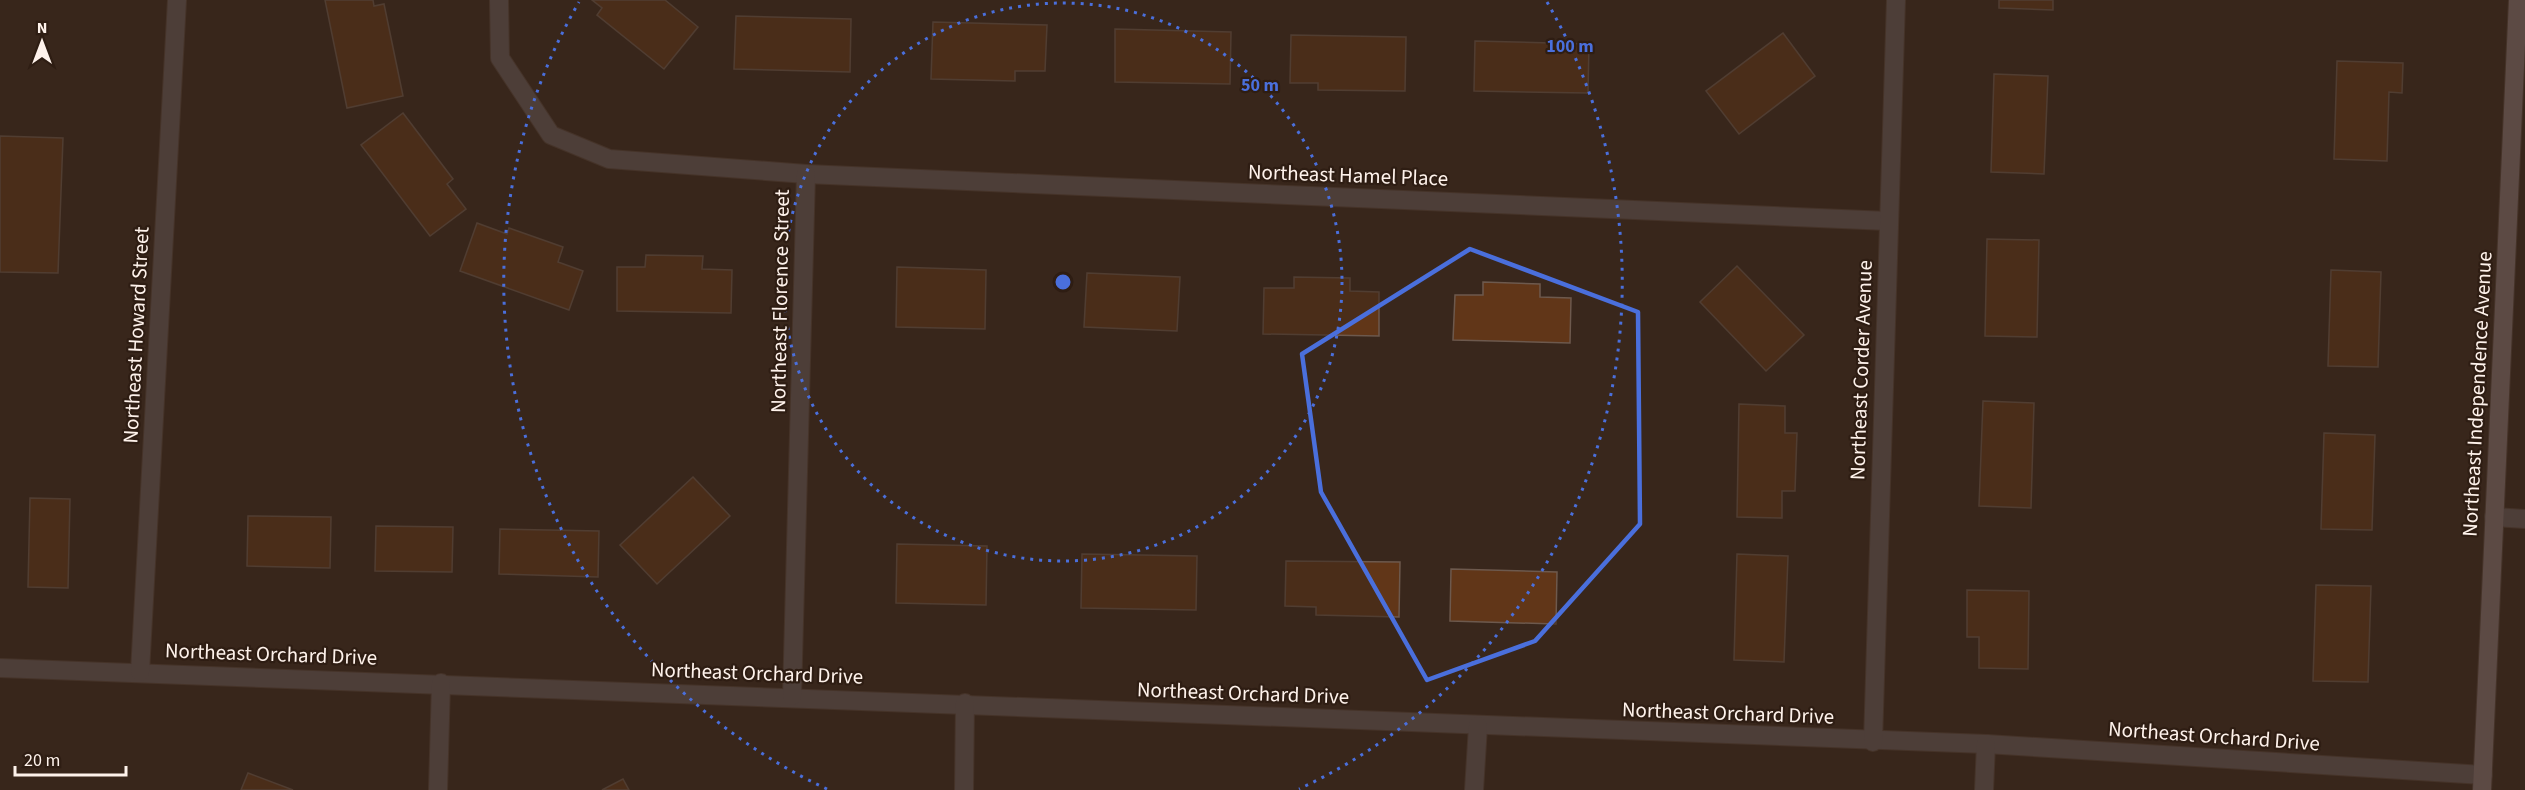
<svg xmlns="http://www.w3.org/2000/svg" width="2525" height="790" viewBox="0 0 2525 790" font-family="'Source Sans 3',sans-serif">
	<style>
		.building { fill: #613618; stroke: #6d594d; stroke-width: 1.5 }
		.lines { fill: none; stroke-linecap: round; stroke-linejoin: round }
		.street-casing { stroke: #554339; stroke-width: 20 }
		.secondary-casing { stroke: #554339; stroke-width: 20 }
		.street { stroke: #665b5c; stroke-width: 18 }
		.secondary { stroke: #877577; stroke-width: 18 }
		.marked { fill: none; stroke: #4a6fdc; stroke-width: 4.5; stroke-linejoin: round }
		.ring { fill: none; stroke: #4a6fdc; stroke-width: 3; stroke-dasharray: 3 6 }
		.labels { text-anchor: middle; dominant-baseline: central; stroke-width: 4.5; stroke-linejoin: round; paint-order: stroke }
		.street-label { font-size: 21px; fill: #fef2eb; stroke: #2e1d13 }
		.centre { fill: #4a6fdc; stroke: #2e1d13; stroke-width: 3 }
		.ring-label { font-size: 18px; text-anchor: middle; font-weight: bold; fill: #4a6fdc; stroke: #2e1d13; stroke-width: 4.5; stroke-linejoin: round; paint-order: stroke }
	</style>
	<rect width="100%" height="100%" fill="#39271c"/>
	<g class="building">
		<polygon points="325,0 373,0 374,6 384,4 403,96 347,108"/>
		<polygon points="592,0 665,0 698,27 664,69 597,15 602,8"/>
		<polygon points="1999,0 2053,0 2053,10 1999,8"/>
		<polygon points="736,16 851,19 850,72 734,69"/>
		<polygon points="933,22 1047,25 1045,71 1015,71 1015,81 931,79"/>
		<polygon points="1115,29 1231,32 1230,84 1115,82"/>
		<polygon points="1783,33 1815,76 1739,134 1706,91"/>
		<polygon points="1291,35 1406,37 1405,91 1318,90 1318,83 1290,83"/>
		<polygon points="1475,41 1589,44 1588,93 1474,91"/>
		<polygon points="2337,61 2403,63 2402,93 2389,92 2387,161 2334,159"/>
		<polygon points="1994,74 2048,76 2044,174 1991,172"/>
		<polygon points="403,113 453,179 447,184 466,209 430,236 361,145"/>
		<polygon points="0,136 63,138 58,273 0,272"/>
		<polygon points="477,223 507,234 509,228 563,247 558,262 583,271 569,310 460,271"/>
		<polygon points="1987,239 2039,240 2037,337 1985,336"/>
		<polygon points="646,255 703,256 702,269 732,270 731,313 617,311 617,267 645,267"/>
		<polygon points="1737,266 1804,335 1766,371 1700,302"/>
		<polygon points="897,267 986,270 985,329 896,327"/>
		<polygon points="2331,270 2381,272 2378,367 2328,366"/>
		<polygon points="1087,273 1180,277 1177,331 1084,327"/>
		<polygon points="1294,277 1350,278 1350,291 1379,292 1379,336 1263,334 1264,288 1294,288"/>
		<polygon points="1483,282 1540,284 1540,297 1571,298 1570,343 1453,340 1455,295 1483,295"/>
		<polygon points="1983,401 2034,403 2031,508 1979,506"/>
		<polygon points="1739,404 1785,406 1785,433 1797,433 1795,491 1782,491 1782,518 1737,517"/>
		<polygon points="2324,433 2375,435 2372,530 2321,529"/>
		<polygon points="693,477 730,516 657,584 620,545"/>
		<polygon points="30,498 70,499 68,588 28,587"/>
		<polygon points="248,516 331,517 330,568 247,566"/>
		<polygon points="376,526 453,527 452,572 375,571"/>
		<polygon points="500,529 599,531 598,577 499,574"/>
		<polygon points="897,544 987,546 986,605 896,603"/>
		<polygon points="1082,554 1197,556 1196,610 1081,608"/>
		<polygon points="1737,554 1788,556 1784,662 1734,660"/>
		<polygon points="1286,561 1400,562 1399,617 1316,615 1316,607 1285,606"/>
		<polygon points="1451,569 1557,572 1556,624 1450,621"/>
		<polygon points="2316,585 2371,586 2368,682 2313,681"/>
		<polygon points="1967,590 2029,591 2028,669 1979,668 1979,637 1967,637"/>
		<polygon points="248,773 293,790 241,790"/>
		<polygon points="623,779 629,790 602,790"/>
	</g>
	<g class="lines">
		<g class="street-casing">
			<g id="street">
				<polyline points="499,0 500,58 551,135 609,159 806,174 1888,221"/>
				<polyline points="2494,517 2525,519"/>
				<polyline points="0,668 1986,744 2483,775"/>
				<polyline points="140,672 177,0"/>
				<polyline points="792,696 806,174"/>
				<polyline points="1873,742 1896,0"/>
				<polyline points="438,790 441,683"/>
				<polyline points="964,790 965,703"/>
				<polyline points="1474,790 1478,726"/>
				<polyline points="1984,790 1986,744"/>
			</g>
		</g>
		<g class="secondary-casing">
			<polyline id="secondary" points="2482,790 2518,0"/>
		</g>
		<use href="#street" class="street"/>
		<use href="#secondary" class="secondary"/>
	</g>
	<path d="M0 0H2525V790H0ZM1470 249 1638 312 1640 524 1535 641 1427 680 1321 492 1302 354Z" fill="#39271c" fill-opacity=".55" fill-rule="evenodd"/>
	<path class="marked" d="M1470 249 1638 312 1640 524 1535 641 1427 680 1321 492 1302 354Z"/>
	<g class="ring">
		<circle cx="1063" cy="282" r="279"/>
		<path d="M827 789A559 559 0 0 1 579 2M1547 2A559 559 0 0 1 1299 789"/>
	</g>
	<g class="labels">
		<g class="street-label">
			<text transform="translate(1348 175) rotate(2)">Northeast Hamel Place</text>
			<text transform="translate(780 301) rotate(-89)">Northeast Florence Street</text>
			<text transform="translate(136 335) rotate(-87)">Northeast Howard Street</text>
			<text transform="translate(1861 370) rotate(-88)">Northeast Corder Avenue</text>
			<text transform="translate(2477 394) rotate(-87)">Northeast Independence Avenue</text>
			<text transform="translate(271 654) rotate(2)">Northeast Orchard Drive</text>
			<text transform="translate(757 673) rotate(2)">Northeast Orchard Drive</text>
			<text transform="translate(1243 693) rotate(2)">Northeast Orchard Drive</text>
			<text transform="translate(1728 713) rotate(2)">Northeast Orchard Drive</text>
			<text transform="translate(2214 736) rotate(4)">Northeast Orchard Drive</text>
		</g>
	</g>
	<circle cx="1063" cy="282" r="9" class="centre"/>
	<g class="ring-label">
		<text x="1570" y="52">100 m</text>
		<text x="1260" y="91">50 m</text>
	</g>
	<g transform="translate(42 42)" stroke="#2e1d13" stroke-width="4.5" paint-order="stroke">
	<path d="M0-4.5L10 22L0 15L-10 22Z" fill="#fef2eb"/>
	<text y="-9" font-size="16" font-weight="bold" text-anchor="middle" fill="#fef2eb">N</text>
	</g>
	<path d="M15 766v9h111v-9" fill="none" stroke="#fef2eb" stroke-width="3"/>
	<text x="24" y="766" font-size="18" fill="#fef2eb" stroke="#2e1d13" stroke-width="4.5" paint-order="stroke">20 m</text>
</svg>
